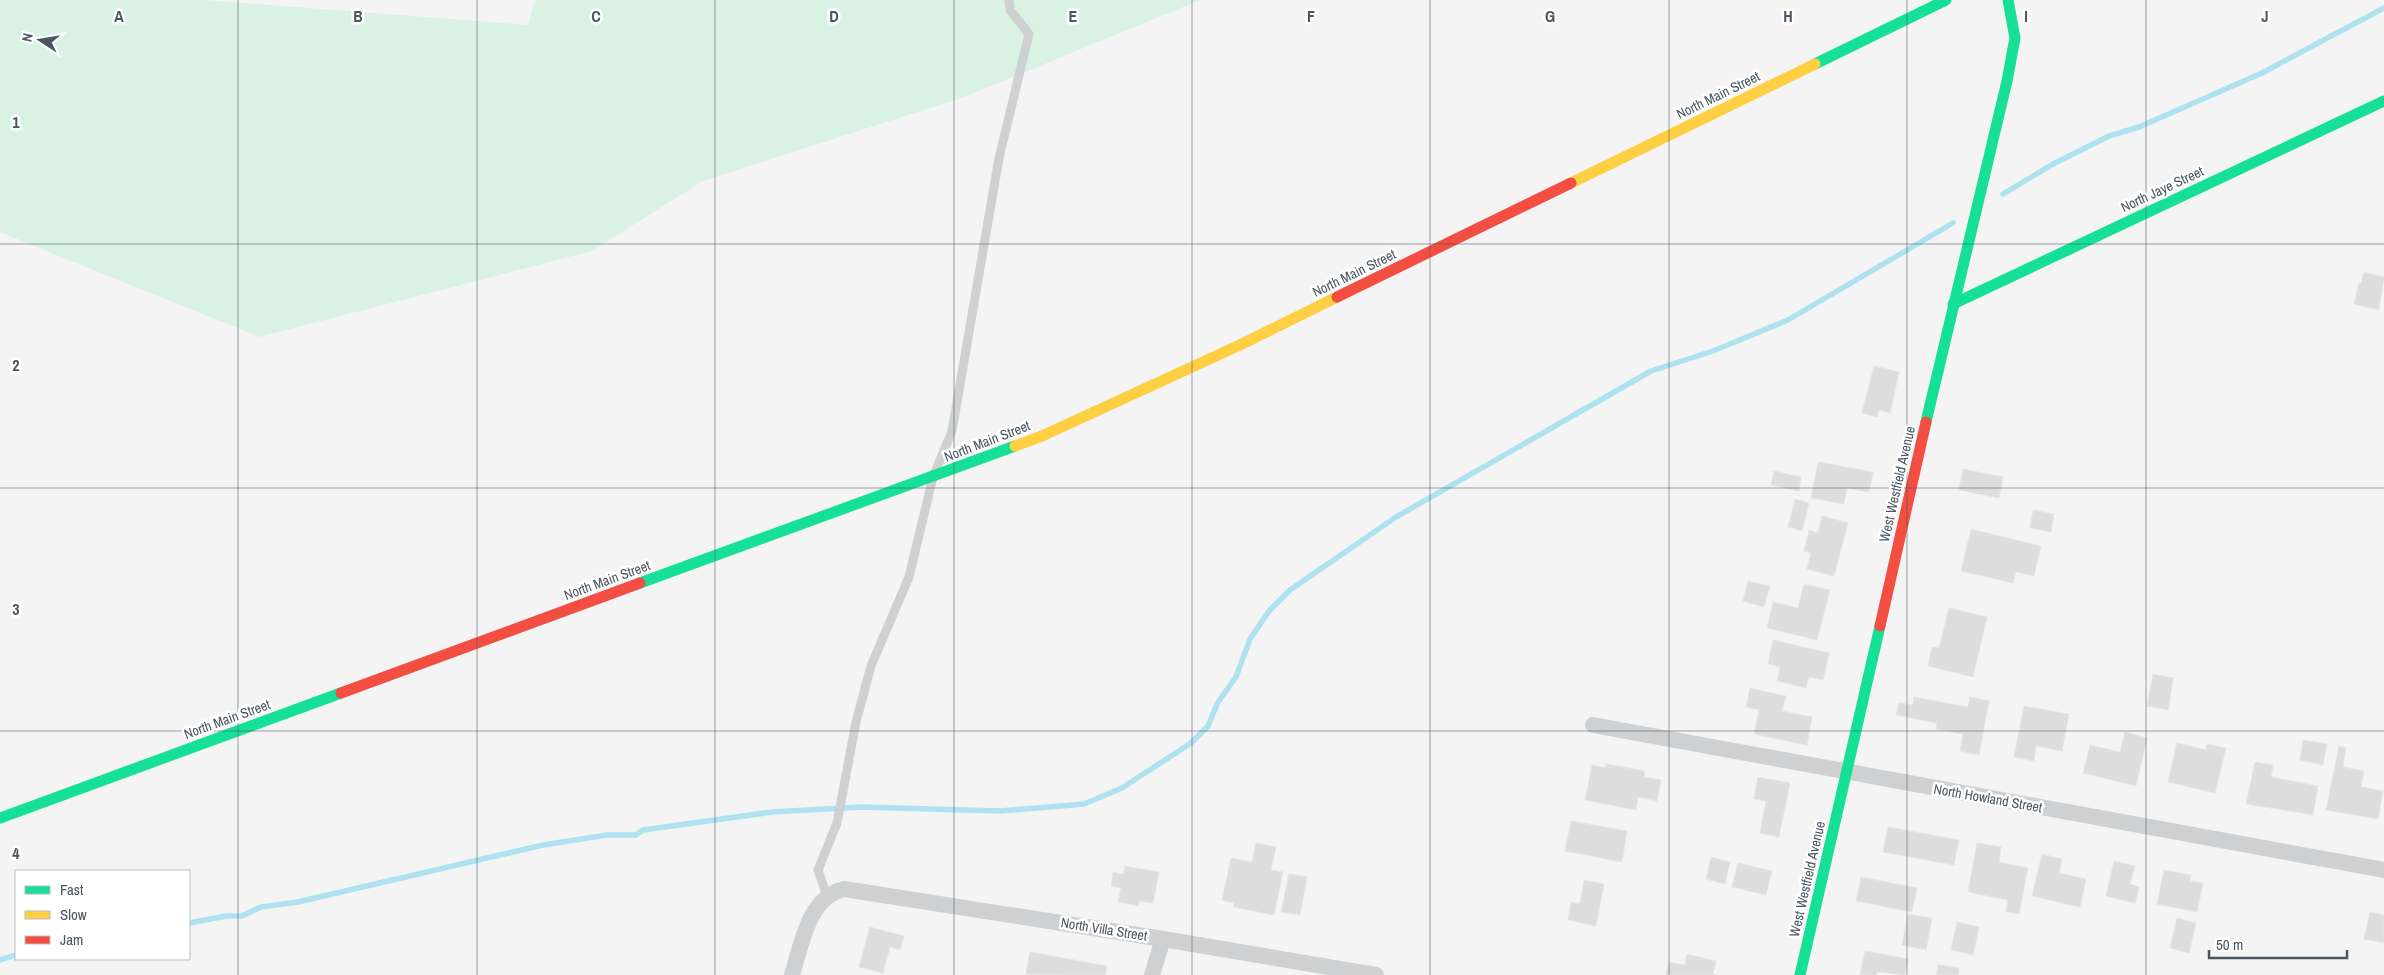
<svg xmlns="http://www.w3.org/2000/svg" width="2384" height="975" viewBox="0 0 2384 975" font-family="'Archivo Narrow',sans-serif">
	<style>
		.green { fill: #d9f2e3 }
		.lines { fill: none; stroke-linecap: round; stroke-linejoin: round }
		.stream { stroke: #aee2f0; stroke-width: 5.5 }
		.building { fill: #ddddde; stroke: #e5e6e7 }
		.lane { stroke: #ced0d2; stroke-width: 9 }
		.street { stroke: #ced0d2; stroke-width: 16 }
		.fast { stroke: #16e098; stroke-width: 11 }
		.slow { stroke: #ffcf43; stroke-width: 11 }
		.jam { stroke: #f24e42; stroke-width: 11 }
		.grid { fill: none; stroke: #4a5661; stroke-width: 1; stroke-opacity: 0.55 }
		.labels { text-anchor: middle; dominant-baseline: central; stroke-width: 5; stroke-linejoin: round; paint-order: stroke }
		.street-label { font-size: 14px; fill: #4a5661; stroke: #fff }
		.grid-label { font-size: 16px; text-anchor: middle; font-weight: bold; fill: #4a5661; stroke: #fff; stroke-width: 5; stroke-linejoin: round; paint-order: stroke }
	</style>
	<rect width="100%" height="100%" fill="#f4f4f4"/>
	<polygon class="green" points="0,0 206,0 528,25 535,0 1200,0 964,97 703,181 592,251 259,337 0,232"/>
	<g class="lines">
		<g class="stream">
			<polyline points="2003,194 2053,164 2109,136 2139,127 2262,73 2384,8"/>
			<polyline points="189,923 226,916 242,916 261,907 298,902 543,845 607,835 636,835 643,830 772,812 861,807 1000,811 1084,804 1122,788 1191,743 1208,726 1218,702 1236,677 1250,639 1269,611 1290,590 1396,517 1651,371 1713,351 1788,320 1953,223"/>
			<polyline points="0,960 16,955"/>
		</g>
	</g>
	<g class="building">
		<polygon points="2364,272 2384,277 2379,310 2354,304 2359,283 2361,283"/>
		<polygon points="1874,366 1899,372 1890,413 1879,410 1877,417 1862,413"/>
		<polygon points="1818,462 1873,472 1869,492 1847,488 1844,504 1811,498"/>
		<polygon points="1963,469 2003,477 1999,498 1959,490"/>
		<polygon points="1774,471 1801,477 1799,491 1771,485"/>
		<polygon points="1795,499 1809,503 1802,531 1788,527"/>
		<polygon points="2033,510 2054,514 2051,532 2030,528"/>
		<polygon points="1822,516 1848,523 1834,576 1807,569 1811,553 1804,551 1809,530 1818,533"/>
		<polygon points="1971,529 2041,546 2034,576 2016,572 2013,583 1961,571"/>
		<polygon points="1748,581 1770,586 1764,607 1743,601"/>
		<polygon points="1804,584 1830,590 1817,640 1767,628 1773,602 1798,608"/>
		<polygon points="1949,608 1987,617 1973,677 1928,666 1932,647 1939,648"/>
		<polygon points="1773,640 1829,653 1823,680 1809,677 1806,688 1777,681 1780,667 1768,664"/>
		<polygon points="2153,674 2173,678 2168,710 2147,706"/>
		<polygon points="1750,688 1786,696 1782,711 1812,717 1807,745 1754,734 1759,710 1746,707"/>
		<polygon points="1914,697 1968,707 1970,697 1989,701 1979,755 1960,751 1963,734 1936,729 1937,723 1896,715 1899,703 1913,705"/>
		<polygon points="2024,706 2069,714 2062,751 2036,746 2034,761 2014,757"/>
		<polygon points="2125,732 2147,738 2136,786 2083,773 2090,745 2120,752"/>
		<polygon points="2303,740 2327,744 2323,765 2300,760"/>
		<polygon points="2177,743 2206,750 2207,744 2226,748 2215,793 2168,782"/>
		<polygon points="2339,746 2346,748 2343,767 2364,771 2361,787 2383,791 2378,819 2326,810"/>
		<polygon points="2255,762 2273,765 2271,777 2318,786 2313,815 2246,804"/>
		<polygon points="1606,764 1645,771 1644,777 1661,780 1657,801 1638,797 1636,810 1585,800 1592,765 1606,768"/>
		<polygon points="1758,777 1790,783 1779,837 1760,833 1766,801 1754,799"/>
		<polygon points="1571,821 1627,831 1622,862 1565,851"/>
		<polygon points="1888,827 1959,840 1954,865 1883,852"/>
		<polygon points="1256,843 1276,847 1271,870 1283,872 1274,915 1233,907 1234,903 1222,900 1231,858 1252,862"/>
		<polygon points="1977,843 2001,847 1999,862 2028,868 2019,914 2006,912 2008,900 1968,892"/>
		<polygon points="2042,854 2062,859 2059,873 2086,879 2080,907 2032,896"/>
		<polygon points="1711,857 1730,862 1725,884 1706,879"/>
		<polygon points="2114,861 2135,866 2130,884 2139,887 2135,903 2106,896"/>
		<polygon points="1738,863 1772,871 1766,895 1732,887"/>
		<polygon points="1125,866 1159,872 1153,903 1139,901 1138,906 1118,902 1121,888 1111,886 1113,872 1123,874"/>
		<polygon points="2164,870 2191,875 2190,881 2203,883 2197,912 2157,904"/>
		<polygon points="1289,874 1307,877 1300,915 1281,912"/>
		<polygon points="1861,877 1917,888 1912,912 1856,901"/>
		<polygon points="1584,880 1604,884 1596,926 1568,920 1571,902 1580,904"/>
		<polygon points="2370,912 2384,915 2384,943 2364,939"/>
		<polygon points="1908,914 1932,918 1926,950 1902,945"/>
		<polygon points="2177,918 2196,923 2189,953 2170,948"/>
		<polygon points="1957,922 1979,927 1973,955 1951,950"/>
		<polygon points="870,927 904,936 900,950 890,947 883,973 859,967"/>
		<polygon points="1865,951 1908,959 1905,975 1877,972 1876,975 1860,975"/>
		<polygon points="1030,952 1107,966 1105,975 1026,974"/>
		<polygon points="1687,954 1716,961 1713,974 1716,975 1666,975 1669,962 1685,965"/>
		<polygon points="1938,965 1959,968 1958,975 1936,975"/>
	</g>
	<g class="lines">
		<polyline class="lane" points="827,896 818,870 837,823 856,722 871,666 909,577 933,477 952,431 999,158 1029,34 1010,10 1009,0"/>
		<g class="street">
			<polyline points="1593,725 2384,870"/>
			<path d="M792 975C802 943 808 898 844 889L1163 939 1376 975"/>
			<polyline points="1152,975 1163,939"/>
		</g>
		<g class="fast">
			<polyline points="1815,64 1946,0"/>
			<polyline points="1953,304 2384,101"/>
			<polyline points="1926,422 2007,81 2015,38 2008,0"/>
			<polyline points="640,583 1015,446"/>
			<polyline points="0,818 341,693"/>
			<polyline points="1800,975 1880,626"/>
		</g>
		<g class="slow">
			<polyline points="1571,183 1815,64"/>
			<polyline points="1015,446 1042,436 1242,344 1337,297"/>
		</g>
		<g class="jam">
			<polyline points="1337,297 1571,183"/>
			<polyline points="1880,626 1926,422"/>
			<polyline points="341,693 640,583"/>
		</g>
	</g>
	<path class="grid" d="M238 0V975M477 0V975M715 0V975M954 0V975M1192 0V975M1430 0V975M1669 0V975M1907 0V975M2146 0V975M0 244H2384M0 488H2384M0 731H2384"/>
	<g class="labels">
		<g class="street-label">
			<text transform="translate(1718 95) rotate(-26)">North Main Street</text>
			<text transform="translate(2162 189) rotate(-25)">North Jaye Street</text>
			<text transform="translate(1354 273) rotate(-26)">North Main Street</text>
			<text transform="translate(987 441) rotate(-21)">North Main Street</text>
			<text transform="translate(1897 484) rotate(-77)">West Westfield Avenue</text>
			<text transform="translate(607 580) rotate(-20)">North Main Street</text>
			<text transform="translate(227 719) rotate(-20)">North Main Street</text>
			<text transform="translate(1988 798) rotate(10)">North Howland Street</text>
			<text transform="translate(1807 879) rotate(-77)">West Westfield Avenue</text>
			<text transform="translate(1104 929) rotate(9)">North Villa Street</text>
		</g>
	</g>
	<g class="grid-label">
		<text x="119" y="22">A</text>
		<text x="358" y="22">B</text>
		<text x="596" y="22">C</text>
		<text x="834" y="22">D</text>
		<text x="1073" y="22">E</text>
		<text x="1311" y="22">F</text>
		<text x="1550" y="22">G</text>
		<text x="1788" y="22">H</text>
		<text x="2026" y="22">I</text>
		<text x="2265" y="22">J</text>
		<text x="16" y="128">1</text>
		<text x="16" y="371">2</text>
		<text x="16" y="615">3</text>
		<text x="16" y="859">4</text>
	</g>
	<rect x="15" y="870" width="175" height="90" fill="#ffffff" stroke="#b7bbc0"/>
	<rect x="25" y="886" width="25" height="8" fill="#16e098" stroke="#b7bbc0"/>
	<text x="60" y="895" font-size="15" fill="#4a5661">Fast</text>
	<rect x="25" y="911" width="25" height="8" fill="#ffcf43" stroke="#b7bbc0"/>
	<text x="60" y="920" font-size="15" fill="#4a5661">Slow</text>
	<rect x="25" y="936" width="25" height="8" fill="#f24e42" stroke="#b7bbc0"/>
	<text x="60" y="945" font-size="15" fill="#4a5661">Jam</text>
	<g transform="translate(40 40) rotate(282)" stroke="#ffffff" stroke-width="4" paint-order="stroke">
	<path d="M0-4L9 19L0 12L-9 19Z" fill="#4a5661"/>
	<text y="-8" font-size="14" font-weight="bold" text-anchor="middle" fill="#4a5661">N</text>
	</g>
	<path d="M2209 950v8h138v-8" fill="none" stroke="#4a5661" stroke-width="2.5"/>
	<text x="2216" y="950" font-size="15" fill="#4a5661" stroke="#ffffff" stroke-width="4" paint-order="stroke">50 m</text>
</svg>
